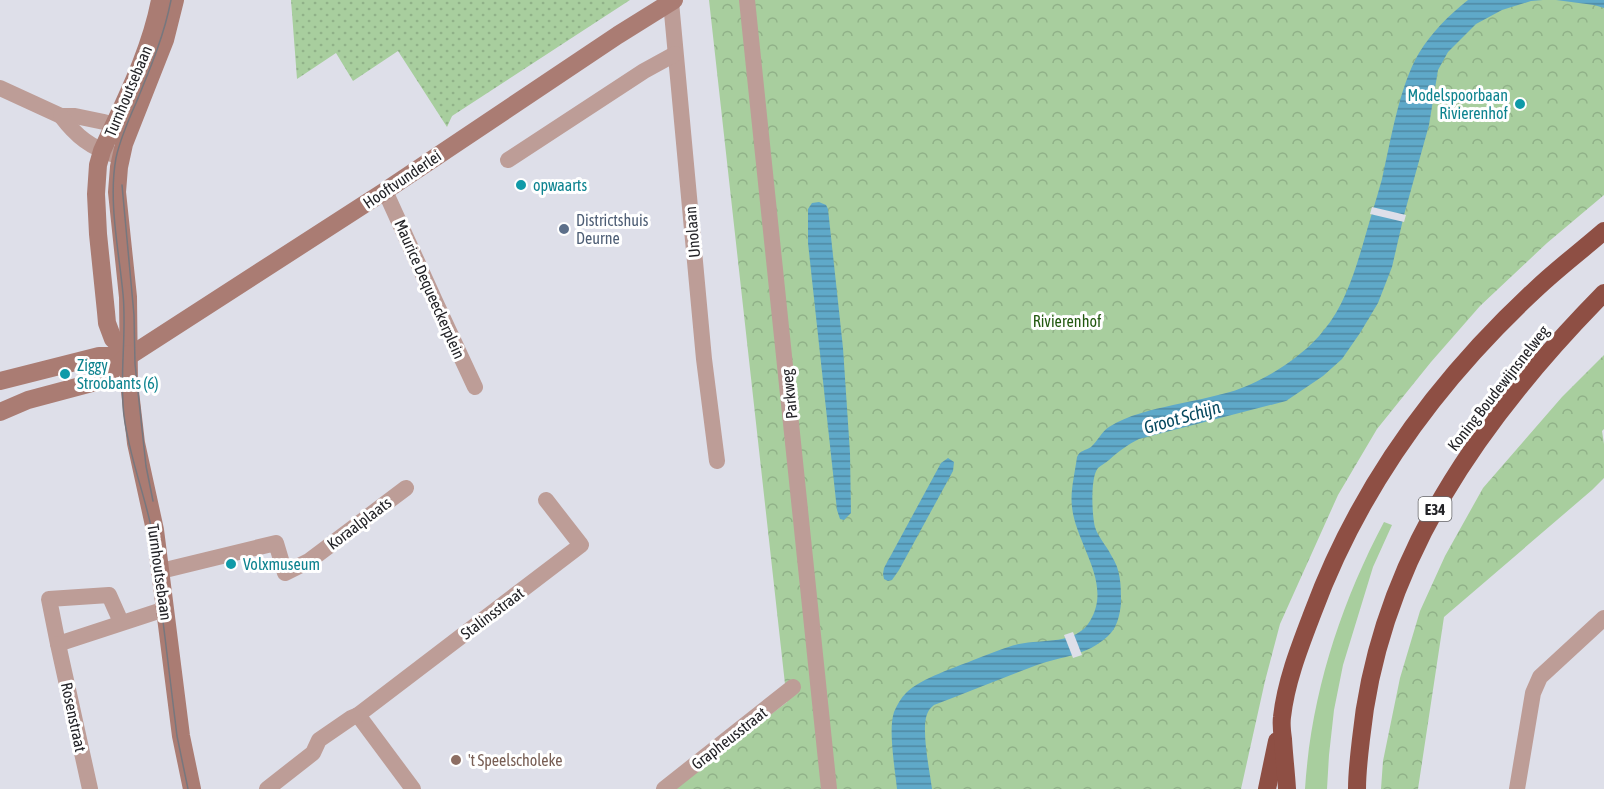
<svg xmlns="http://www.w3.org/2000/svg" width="1604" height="789" viewBox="0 0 1604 789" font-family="'Asap Condensed',sans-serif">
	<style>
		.grass { fill: #a8ce9e }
		.forest { fill: url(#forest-crowns) }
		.garden { fill: url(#garden-dots) }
		.water { fill: url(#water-rules) }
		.pier { fill: #dedfe9 }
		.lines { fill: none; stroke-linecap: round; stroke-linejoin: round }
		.street { stroke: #bd9d97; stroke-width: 16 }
		.secondary { stroke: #aa7c73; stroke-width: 18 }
		.highway { stroke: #8e4f44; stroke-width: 18 }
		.tram { stroke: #77777e; stroke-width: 1.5 }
		.culture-dot { fill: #0f9aa8; stroke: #fff; stroke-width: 2 }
		.service-dot { fill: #5c6f8a; stroke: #fff; stroke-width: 2 }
		.education-dot { fill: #8d6e63; stroke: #fff; stroke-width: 2 }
		.labels { text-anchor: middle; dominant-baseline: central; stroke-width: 6; stroke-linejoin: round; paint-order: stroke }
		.shield { fill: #fff; stroke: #656568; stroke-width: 1.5 }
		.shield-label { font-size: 15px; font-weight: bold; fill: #232327 }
		.street-label { font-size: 16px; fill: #232327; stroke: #fff }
		.culture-label { font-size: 16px; fill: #0d838f; stroke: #fff; text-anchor: start }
		.service-label { font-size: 16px; fill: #4e5e75; stroke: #fff; text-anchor: start }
		.park-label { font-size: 16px; fill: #225810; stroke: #fff }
		.education-label { font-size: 16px; fill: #785e54; stroke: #fff; text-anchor: start }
		.water-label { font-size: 18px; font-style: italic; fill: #06485e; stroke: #fff }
	</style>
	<defs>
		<pattern id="forest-crowns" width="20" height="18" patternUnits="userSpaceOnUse" patternTransform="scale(1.5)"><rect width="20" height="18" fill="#a8ce9e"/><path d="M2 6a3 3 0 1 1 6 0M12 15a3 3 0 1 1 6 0" fill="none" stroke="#90b188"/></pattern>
		<pattern id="garden-dots" width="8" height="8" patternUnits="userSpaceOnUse" patternTransform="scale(1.5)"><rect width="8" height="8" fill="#a8ce9e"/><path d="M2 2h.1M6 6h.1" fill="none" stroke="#90b188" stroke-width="1.8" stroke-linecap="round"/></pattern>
		<pattern id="water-rules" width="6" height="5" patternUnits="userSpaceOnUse" patternTransform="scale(1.5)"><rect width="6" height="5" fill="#5fa9c9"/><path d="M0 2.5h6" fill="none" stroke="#4e89a3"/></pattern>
	</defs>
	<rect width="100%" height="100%" fill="#dedfe9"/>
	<path class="grass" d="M1384 522 1392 525 1373 567 1343 665 1334 710 1329 755 1327 789H1305C1311 695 1340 605 1384 522Z"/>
	<g class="forest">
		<polygon points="709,0 1604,0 1604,195 1547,243 1480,306 1431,362 1377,429 1338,495 1280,624 1265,681 1241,789 674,789 787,702"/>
		<polygon points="1604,355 1604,429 1602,431 1604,444 1604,478 1592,490 1444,617 1418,789 1381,789 1383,761 1400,678 1420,611 1445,556 1483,488 1562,397"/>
	</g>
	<polygon class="garden" points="291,0 630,0 452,116 447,127 398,51 353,81 336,53 297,79"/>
	<g class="water">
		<path d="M1468 0H1543L1531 1 1502 10 1476 24 1448 52 1438 70 1429 125 1404 215 1392 267 1378 303 1360 333 1342 359 1323 376 1286 401 1139 439C1127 445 1119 451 1109 460 1106 463 1101 465 1098 468 1090 477 1092 516 1095 527 1098 537 1106 545 1111 555 1121 570 1121 585 1121 603 1120 615 1117 628 1108 636 1087 656 1062 656 1037 665 1002 678 968 692 934 705 931 708 930 708 928 712 920 727 930 772 932 789H897C895 769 888 730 894 712 897 705 901 698 906 693 921 678 957 667 976 659 990 654 1005 647 1019 644 1043 639 1076 645 1090 621 1113 583 1076 545 1072 507 1070 491 1075 473 1077 457 1080 450 1085 451 1091 447 1098 441 1101 432 1109 427 1128 415 1151 410 1173 405 1192 401 1212 397 1230 392 1263 382 1303 357 1324 330 1344 306 1354 274 1363 244 1369 222 1376 201 1382 179 1391 140 1399 87 1419 53 1432 32 1449 15 1468 0Z"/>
		<polygon points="1556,0 1604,0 1604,8 1594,5"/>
		<polygon points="819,202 826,205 828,209 843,348 850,453 851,513 844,520 840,519 837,510 808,243 808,209 812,203"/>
		<polygon points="948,458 954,462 953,471 899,570 892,580 888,581 884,579 883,574 884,568 941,463"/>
	</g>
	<g class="pier">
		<polygon points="1372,207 1406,215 1404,222 1370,214"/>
		<polygon points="1073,632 1082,655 1073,658 1064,635"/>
	</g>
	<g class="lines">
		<g class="street">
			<polyline points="747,0 829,789"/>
			<polyline points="671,2 704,359 717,461"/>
			<polyline points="0,88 61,116 75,116 104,122 126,130"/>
			<path d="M61 116C76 136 91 148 115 155"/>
			<polyline points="508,160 644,71 675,54"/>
			<polyline points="385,191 435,301 475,387"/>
			<polyline points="161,571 276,543 285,573 309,561 406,488"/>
			<polyline points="121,622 109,595 49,599 58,644 165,609"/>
			<polyline points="58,644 90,789"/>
			<polyline points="358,715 413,789"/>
			<polyline points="267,789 313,753 319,740 351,718 358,715 581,545 546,500"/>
			<polyline points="664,789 793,687"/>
			<polyline points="1517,789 1533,693 1540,677 1604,618"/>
		</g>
		<g class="secondary">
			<polyline points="175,0 165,40 124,144 119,167 117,192 128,297 129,383 136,443 155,530 181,736 192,789"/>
			<path d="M129 354 113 339 107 323 106 312 98 234 96 194 98 165 102 151C124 102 150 53 160 0"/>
			<polyline points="0,381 99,356 123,356 134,353 385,191 618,35 674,0"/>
			<polyline points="0,412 28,400 103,380 129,354"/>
		</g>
		<g class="highway">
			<polyline points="1267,789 1277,741"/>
			<path d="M1287 789C1286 772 1284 756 1283 739 1282 732 1281 724 1282 717 1286 681 1300 646 1313 612 1359 488 1438 380 1535 290 1557 269 1581 251 1604 231"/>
			<path d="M1357 789C1357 772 1359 756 1361 739 1379 560 1481 418 1604 293"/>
		</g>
		<g class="tram">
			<path d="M171 0C164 36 150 69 136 103 128 121 120 139 116 158 108 201 119 251 123 294 127 335 119 376 124 416 129 456 144 492 152 531L177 736 188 789"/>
			<polyline points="122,185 134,315 135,364 146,466 153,501"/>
		</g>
	</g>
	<g class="culture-dot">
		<circle cx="1520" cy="104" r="6"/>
		<circle cx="521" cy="185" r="6"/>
		<circle cx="65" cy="374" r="6"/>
		<circle cx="231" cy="564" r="6"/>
	</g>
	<circle class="service-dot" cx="564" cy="229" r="6"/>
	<circle class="education-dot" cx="456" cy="760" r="6"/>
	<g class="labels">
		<rect class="shield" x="1418.5" y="497" width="33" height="24" rx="4.5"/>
		<g class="shield-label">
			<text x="1435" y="509">E34</text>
		</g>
		<g class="street-label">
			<text transform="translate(128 91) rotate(-67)">Turnhoutsebaan</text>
			<text transform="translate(402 179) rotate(-34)">Hooftvunderlei</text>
			<text transform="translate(692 232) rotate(-95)">Unolaan</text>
			<text transform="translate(430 289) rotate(66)">Maurice Dequeeckerplein</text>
			<text transform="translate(1498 388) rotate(-52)">Koning Boudewijnsnelweg</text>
			<text transform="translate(789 394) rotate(-96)">Parkweg</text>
			<text transform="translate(359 523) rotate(-37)">Koraalplaats</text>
			<text transform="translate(160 572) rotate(82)">Turnhoutsebaan</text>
			<text transform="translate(492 613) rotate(-37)">Stalinsstraat</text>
			<text transform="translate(74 717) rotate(78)">Rosenstraat</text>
			<text transform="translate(729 738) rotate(-38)">Grapheusstraat</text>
		</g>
		<g class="culture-label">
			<text x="1508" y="95" text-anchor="end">Modelspoorbaan<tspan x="1508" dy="18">Rivierenhof</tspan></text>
			<text x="533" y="185">opwaarts</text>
			<text x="77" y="365">Ziggy<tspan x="77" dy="18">Stroobants (6)</tspan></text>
			<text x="243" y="564">Volxmuseum</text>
		</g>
		<g class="service-label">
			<text x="576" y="220">Districtshuis<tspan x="576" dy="18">Deurne</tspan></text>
		</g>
		<g class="park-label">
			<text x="1067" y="321">Rivierenhof</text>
		</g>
		<g class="education-label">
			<text x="468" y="760">'t Speelscholeke</text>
		</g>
		<g class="water-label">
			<text transform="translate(1182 417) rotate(-16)">Groot Schijn</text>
		</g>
	</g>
</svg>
